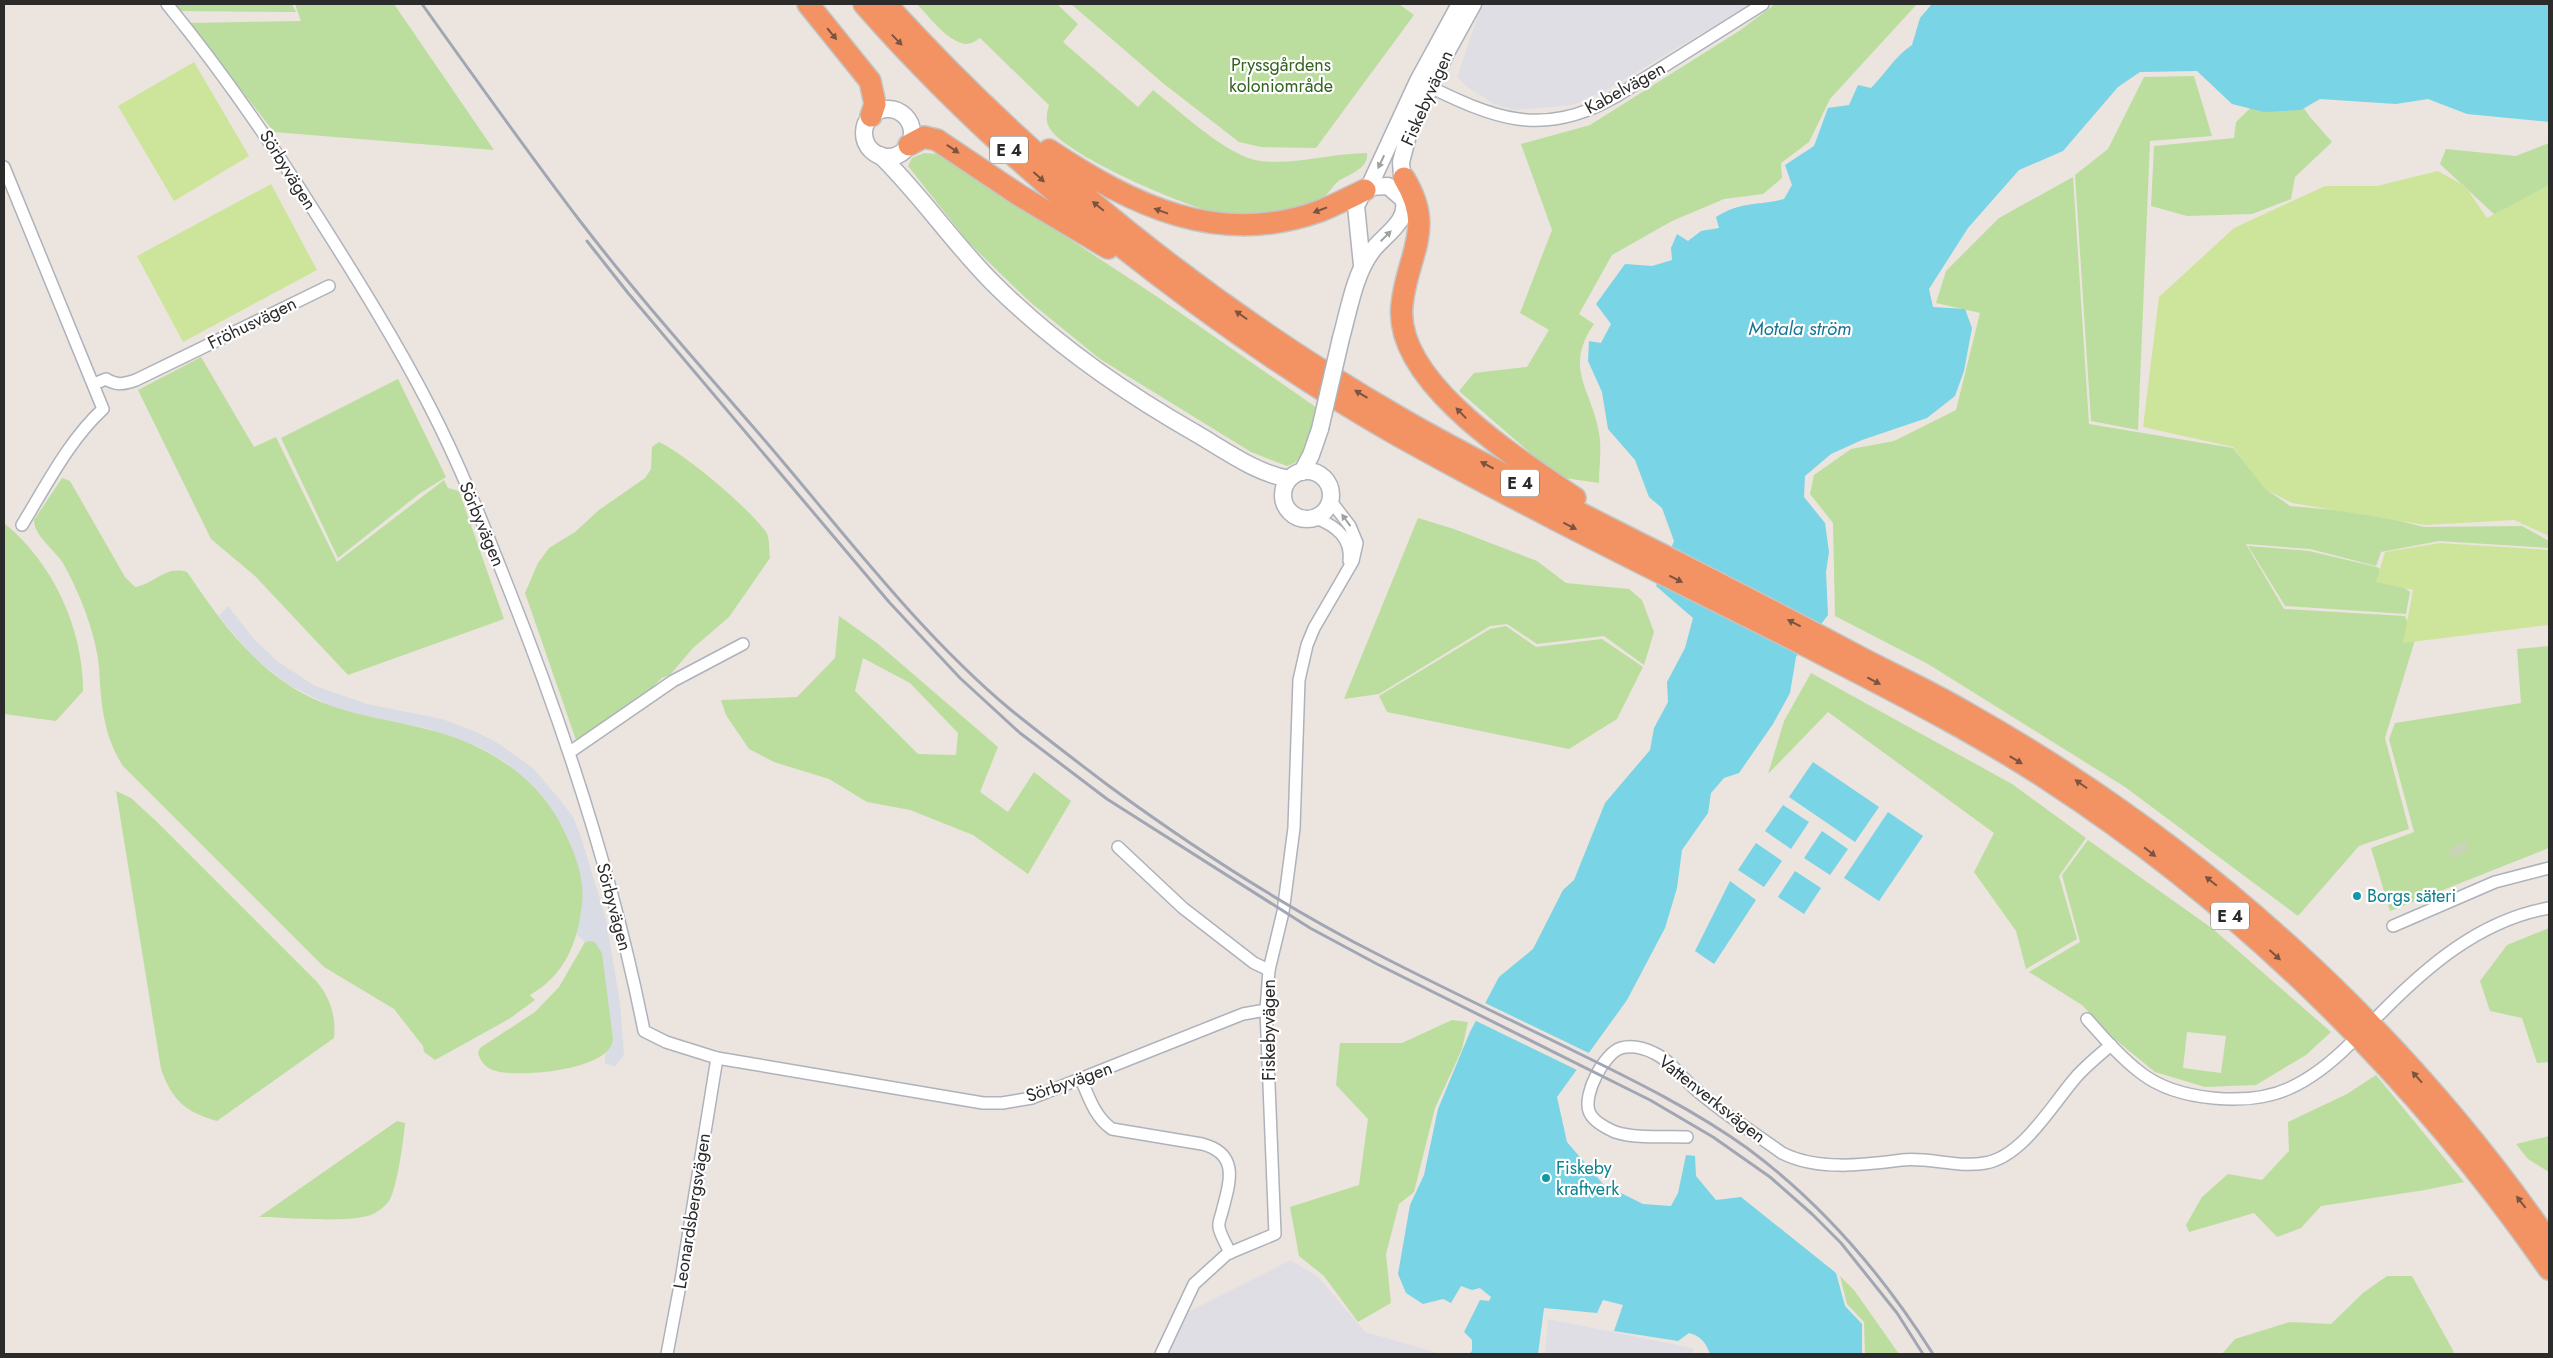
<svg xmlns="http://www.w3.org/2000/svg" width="2553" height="1358" viewBox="0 0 2553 1358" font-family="Jost,sans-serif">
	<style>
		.industrial { fill: #dfdee5 }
		.airport { fill: #d9dce5 }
		.green { fill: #bbde9f; fill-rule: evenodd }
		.cemetery { fill: #c8d4b6 }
		.pitch { fill: #cde59b }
		.water { fill: #79d4e6 }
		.pier { fill: #ece4de }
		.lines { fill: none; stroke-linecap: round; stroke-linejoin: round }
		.street-casing { stroke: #aeb2ba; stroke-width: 14 }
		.secondary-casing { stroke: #aeb2ba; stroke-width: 19 }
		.highway-casing { stroke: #c4c4c4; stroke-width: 24 }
		.street { stroke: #fff; stroke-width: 11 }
		.secondary { stroke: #fff; stroke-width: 16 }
		.highway { stroke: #f39262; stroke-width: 21 }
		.rail { stroke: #a1a6b4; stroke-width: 3 }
		.secondary-bridge-casing { stroke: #aeb2ba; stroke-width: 19; stroke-linecap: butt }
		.secondary-bridge { stroke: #fff; stroke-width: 16 }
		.oneway { fill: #7b5441 }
		.oneway2 { fill: #a0a0a0 }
		.culture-dot { fill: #0f9aa8; stroke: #fff; stroke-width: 2 }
		.labels { text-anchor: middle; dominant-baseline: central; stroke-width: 4.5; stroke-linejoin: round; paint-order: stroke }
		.shield { fill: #fff; stroke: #6b6b6b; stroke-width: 1 }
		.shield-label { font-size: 16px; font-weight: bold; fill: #2b2b2b }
		.park-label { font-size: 18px; fill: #346320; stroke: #fff }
		.street-label { font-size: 18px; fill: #2b2b2b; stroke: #fff }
		.culture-label { font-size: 18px; fill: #0d838f; stroke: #fff; text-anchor: start }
		.water-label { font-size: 19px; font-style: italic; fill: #177593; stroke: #fff }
	</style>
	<rect width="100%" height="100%" fill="#ece4de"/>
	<g class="industrial">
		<polygon points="1482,4 1751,4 1606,90 1572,105 1514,110 1494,104 1467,87 1457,77"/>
		<polygon points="1291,1260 1319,1278 1365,1332 1441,1354 1154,1354 1173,1312 1184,1314"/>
		<polygon points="1548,1319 1693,1348 1693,1354 1545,1354"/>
	</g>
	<polygon class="airport" points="228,606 253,638 277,661 315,686 367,704 442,719 474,731 496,742 533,768 561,801 573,817 580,834 606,919 620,1003 624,1055 614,1067 612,1065 605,1064 605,1055 613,1043 590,941 585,942 576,934 581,914 579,869 562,826 539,793 504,761 481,748 429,729 339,710 287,684 252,656 219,616"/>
	<g class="green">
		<polygon points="173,4 292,4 296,12 179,11"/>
		<polygon points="295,4 394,4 494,150 274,132 189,23 301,21"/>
		<path d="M917 4H1057L1078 24 1063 42 1138 107 1153 90C1180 111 1229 158 1261 161 1296 165 1332 153 1367 153 1369 168 1350 174 1340 180 1333 185 1330 192 1324 197 1307 212 1258 217 1236 217 1204 216 1062 155 1049 127 1045 120 1047 112 1049 105L980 38C976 41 970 44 966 44 947 42 929 16 917 4Z"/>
		<polygon points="1071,4 1399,4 1414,15 1316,148 1261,147 1239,142 1164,84"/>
		<path d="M1775 4H1917L1830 99 1809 142 1781 163 1782 178 1763 194 1724 199 1672 221 1612 255 1579 314 1594 324C1563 369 1592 389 1599 433 1602 448 1599 467 1599 483L1558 477 1459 391 1474 373 1527 367 1549 330 1520 313 1552 230 1521 144 1590 125 1739 31Z"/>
		<polygon points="2194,76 2212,136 2150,141 2138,430 2091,421 2075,175 2108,149 2144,77"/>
		<polygon points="2282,77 2310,117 2332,142 2295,177 2291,199 2252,214 2187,216 2151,206 2154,146 2234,138 2236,122"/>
		<polygon points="2549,143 2549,186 2496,216 2440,164 2446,149 2516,156"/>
		<path d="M924 153 938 154 954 163 1153 294 1317 408C1312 427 1310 460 1287 466L1251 452 1100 359 1030 302 968 242 908 166 912 158Z"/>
		<polygon points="2073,177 2089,424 2233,448 2267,490 2290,506 2368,513 2424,527 2522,526 2549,541 2549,548 2439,541 2381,552 2376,566 2310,549 2246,544 2284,609 2405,616 2415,640 2385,738 2409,829 2359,846 2298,916 2125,787 1928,664 1835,616 1833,523 1810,494 1814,475 1851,449 1894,441 1956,410 1980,313 1936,303 1946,271 1999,218"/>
		<polygon points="201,357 254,447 276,437 337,562 444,480 448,488 459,491 504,619 348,675 255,576 211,539 138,390"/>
		<polygon points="398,379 446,477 419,494 338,558 281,438"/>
		<path d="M659 442C685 454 749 508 766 532 770 538 769 551 770 558L729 617 693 648 670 675 662 678 642 697 576 740 525 593 538 563 549 548 575 532 599 510 645 478 651 469 652 447Z"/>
		<path d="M62 478 70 481 125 577 135 587C155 584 165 565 187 572 215 613 245 656 287 684 331 714 381 717 430 730 488 745 541 778 566 835 576 856 585 880 582 904 578 942 565 975 530 995L535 1000 509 1019 435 1060 424 1052 423 1046 394 1009 324 967 123 766C103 735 101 703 99 667 97 647 91 627 84 608 78 593 71 577 63 563 54 549 34 536 34 520Z"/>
		<polygon points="1418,518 1454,529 1537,561 1566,583 1629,589 1642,600 1654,632 1644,665 1604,636 1537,644 1507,624 1490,626 1379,694 1344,699"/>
		<path d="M4 523C53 563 83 628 83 691L56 721 4 714Z"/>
		<polygon points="2248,546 2309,551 2377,567 2410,592 2406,614 2285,606"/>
		<path d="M839 616 877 643 998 747 980 792 1008 812 1034 772 1071 801 1028 874 973 835 910 810 867 802 829 779 774 762 749 749 726 715 721 700 797 697 835 658ZM863 658 910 683 958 733 956 755 918 754 855 691Z"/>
		<polygon points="1506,626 1536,647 1602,639 1643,667 1617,719 1569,749 1387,712 1379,696 1490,629"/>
		<polygon points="2549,646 2549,848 2390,911 2371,848 2414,832 2389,739 2395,723 2521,703 2517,649"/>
		<polygon points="1811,673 2012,784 2086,838 2059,876 2077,939 2026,969 2016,931 1974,872 1994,833 1828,712 1768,774 1784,721"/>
		<path d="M116 791 131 798 156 821 317 982C331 999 336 1017 334 1038L217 1121C185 1112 172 1100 161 1069Z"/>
		<path d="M2088 840 2213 929 2331 1032 2306 1055 2256 1085 2205 1087 2155 1072 2111 1036 2082 1005 2029 972 2080 942 2062 875ZM2187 1032 2226 1036 2221 1073 2183 1068Z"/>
		<polygon points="2549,928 2549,1062 2537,1063 2522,1018 2490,1011 2480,981 2507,945"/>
		<path d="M590 941 595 942 602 953 613 1039C612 1070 520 1078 496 1071 487 1069 481 1063 478 1053L480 1048 535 1012 559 987 585 942Z"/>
		<polygon points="1452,1020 1468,1022 1462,1049 1435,1108 1414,1192 1399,1204 1386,1254 1391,1303 1358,1322 1324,1276 1299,1256 1290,1207 1359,1185 1368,1119 1336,1085 1340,1043 1402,1043"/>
		<polygon points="2376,1075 2464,1182 2425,1190 2321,1206 2301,1228 2277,1237 2254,1213 2189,1232 2186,1225 2202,1197 2228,1174 2262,1180 2289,1151 2288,1122 2347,1094"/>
		<path d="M397 1121 405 1123C404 1138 397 1187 390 1199 387 1205 379 1211 373 1214 352 1224 285 1217 259 1217Z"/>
		<polygon points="2549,1136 2549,1172 2528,1159 2516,1144"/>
		<polygon points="1840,1276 1854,1290 1899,1354 1865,1354 1864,1322 1847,1304"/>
		<polygon points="2387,1276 2412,1276 2455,1354 2222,1354 2235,1339 2290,1322 2331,1324 2363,1293"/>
	</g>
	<polygon class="cemetery" points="2465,840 2470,849 2453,859 2448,851"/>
	<g class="pitch">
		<polygon points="194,62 249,156 174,201 118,106"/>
		<polygon points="2438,171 2465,186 2487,218 2549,185 2549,536 2514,520 2425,525 2292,503 2265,489 2233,447 2143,427 2159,297 2234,228 2325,186 2377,186"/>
		<polygon points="271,184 317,270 183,342 137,256"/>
		<polygon points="2440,543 2549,550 2549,625 2403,643 2413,590 2376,582 2385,552"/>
	</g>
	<g class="water">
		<path d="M1932 4H2549V122L2467 114 2428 99 2396 104 2320 99 2301 110 2264 112 2232 104 2197 71 2140 72 2118 87 2063 151 2019 170 1968 228 1929 289 1933 307 1965 309 1972 328 1964 371 1955 396 1927 418 1862 440 1831 454 1805 476 1804 497 1825 523 1829 552 1826 572 1828 615 1796 657 1790 693 1773 724 1739 773 1724 778 1711 793 1708 813 1682 850 1677 888 1665 928 1627 1000 1557 1097 1567 1142 1603 1184 1643 1204 1671 1206 1678 1193 1686 1155 1695 1156 1696 1176 1716 1200 1741 1197 1836 1273 1845 1306 1862 1324V1354H1710C1706 1343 1701 1336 1689 1333L1678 1341 1614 1331 1623 1305 1603 1300 1597 1313 1544 1308 1538 1354H1469L1472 1351V1340L1464 1332 1480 1300 1489 1301 1491 1297 1480 1288 1472 1290 1461 1286 1451 1303 1443 1299 1423 1304 1406 1293 1398 1274 1410 1205 1424 1175 1438 1109 1470 1032 1499 977 1533 949 1563 890 1574 880 1605 803 1650 750 1654 728 1668 702 1667 682 1685 648 1693 618 1656 586 1674 541 1662 508 1649 497 1635 460 1608 429 1602 392 1588 361 1589 341 1601 343 1611 324 1596 304 1625 264 1652 266 1672 260 1671 248 1677 234 1688 241 1701 231 1719 228 1716 217C1741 201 1757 206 1784 199L1792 185 1785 165 1814 146 1828 108 1849 105 1858 85 1871 88C1885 74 1896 55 1912 45L1920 18Z"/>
		<polygon points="1813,762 1879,807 1855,842 1789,797"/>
		<polygon points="1783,805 1809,822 1791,849 1765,831"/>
		<polygon points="1888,812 1923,836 1879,901 1844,878"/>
		<polygon points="1822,831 1848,849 1830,875 1804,858"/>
		<polygon points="1756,843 1782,861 1764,887 1738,870"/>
		<polygon points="1795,871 1821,888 1804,914 1778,897"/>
		<polygon points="1730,881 1756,900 1714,964 1695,951"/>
	</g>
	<polygon class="pier" points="1483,1002 1591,1054 1579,1071 1474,1020"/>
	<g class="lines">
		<g class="street-casing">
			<g id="street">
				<path d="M167 4C222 71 270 141 316 214 356 277 396 341 430 407 460 465 484 526 508 587 565 730 614 879 644 1031L666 1042 717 1058"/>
				<path d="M1424 84C1493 118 1542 139 1615 97L1763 4"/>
				<path d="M4 167 103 409C69 440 46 486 22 525"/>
				<path d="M94 384 106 379C117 386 124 384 136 380L329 286"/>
				<path d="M1316 518C1336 526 1352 538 1349 561"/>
				<polyline points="570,752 673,681 743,644"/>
				<polyline points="1118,847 1183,908 1254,963 1269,970"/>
				<polyline points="2393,926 2495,882 2549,868"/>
				<path d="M2379 1015C2426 967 2480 920 2549 908"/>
				<path d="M2087 1019C2104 1038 2121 1058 2141 1073 2177 1101 2249 1107 2290 1088 2314 1077 2333 1061 2351 1043"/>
				<path d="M1081 1079C1089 1098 1095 1117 1112 1129L1202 1144C1241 1154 1229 1184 1222 1212 1221 1216 1218 1223 1219 1227 1220 1235 1227 1245 1230 1253"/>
				<path d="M1687 1137C1664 1136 1637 1139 1615 1132 1606 1128 1592 1121 1589 1111 1583 1094 1604 1053 1621 1048 1632 1045 1644 1048 1654 1053 1670 1060 1681 1077 1694 1088 1721 1112 1753 1132 1782 1153 1818 1171 1863 1165 1902 1160 1929 1157 1957 1168 1985 1163 2023 1157 2053 1103 2077 1076 2087 1065 2099 1055 2111 1045"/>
				<polyline points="667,1354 681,1280 717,1058 983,1103 1002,1103 1032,1098 1243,1014 1266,1010"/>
				<polyline points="1161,1354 1194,1284 1227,1254 1275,1234 1266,1010 1269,970 1283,912 1294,828 1299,680 1307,645 1314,628 1353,561 1357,543 1350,526 1330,500"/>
			</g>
		</g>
		<g class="secondary-casing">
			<g id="secondary">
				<circle cx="888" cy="133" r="24"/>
				<path d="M880 155C921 195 953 243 993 283 1054 344 1123 392 1197 434 1226 451 1256 473 1289 479"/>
				<polyline points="1369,187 1418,81 1460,4"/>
				<polyline points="1403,189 1401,162 1408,135 1446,53 1473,4"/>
				<path d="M1341 338C1349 310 1354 275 1372 251 1383 236 1411 220 1403 199L1388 186 1369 187 1362 194 1356 206 1362 265"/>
				<circle cx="1307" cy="495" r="24"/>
				<polyline points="1302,472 1311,455 1320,429"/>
			</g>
		</g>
		<g class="highway-casing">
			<g id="highway">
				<polyline points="808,4 870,81 875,104 871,116"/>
				<path d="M864 4C962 116 1077 216 1197 304 1261 351 1325 394 1394 433 1528 508 1666 575 1803 644 1886 687 1969 728 2047 779 2245 908 2414 1075 2549 1269"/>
				<path d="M886 4C1034 167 1210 308 1400 418 1467 457 1537 491 1605 526 1693 570 1780 615 1867 661 1902 679 1937 695 1970 715 2197 843 2401 1027 2549 1242"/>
				<polyline points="909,145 924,137 937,140 1019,195 1108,248"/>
				<path d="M1049 150C1132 205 1218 248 1320 211 1335 205 1350 197 1365 190"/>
				<path d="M1404 178C1436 230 1407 254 1402 305 1393 382 1521 461 1575 498"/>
			</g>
		</g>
		<use href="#street" class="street"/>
		<use href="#secondary" class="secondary"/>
		<use href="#highway" class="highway"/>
		<g class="rail">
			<path d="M422 4C474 77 526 150 580 221 639 298 704 370 767 443 844 533 920 634 1011 710 1043 736 1076 761 1109 786 1195 849 1286 908 1381 956 1445 989 1511 1020 1576 1052 1635 1081 1694 1110 1747 1148 1823 1204 1883 1275 1933 1354"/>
			<polyline points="587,241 628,293 889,602 960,678 1020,733 1107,799 1310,928 1377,964 1650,1100 1713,1137 1770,1177 1812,1214 1841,1243 1897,1313 1923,1354"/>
		</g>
		<g class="secondary-bridge-casing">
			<polyline id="secondary-bridge" points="1320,429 1341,338"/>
		</g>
		<use href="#secondary-bridge" class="secondary-bridge"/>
	</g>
	<defs><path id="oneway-solid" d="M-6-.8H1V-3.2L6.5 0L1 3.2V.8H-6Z" transform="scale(1.25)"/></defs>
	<g class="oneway">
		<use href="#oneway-solid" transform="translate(832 34) rotate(50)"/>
		<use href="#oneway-solid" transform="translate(897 40) rotate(46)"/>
		<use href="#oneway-solid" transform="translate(953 149) rotate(34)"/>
		<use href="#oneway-solid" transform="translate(1039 177) rotate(42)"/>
		<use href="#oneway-solid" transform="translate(1098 206) rotate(-141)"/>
		<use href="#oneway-solid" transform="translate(1320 210) rotate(159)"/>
		<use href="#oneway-solid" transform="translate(1161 211) rotate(-160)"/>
		<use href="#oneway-solid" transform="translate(1241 315) rotate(-145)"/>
		<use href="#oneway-solid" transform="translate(1361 394) rotate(-149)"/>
		<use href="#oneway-solid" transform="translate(1461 413) rotate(-134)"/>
		<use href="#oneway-solid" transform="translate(1487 465) rotate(-152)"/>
		<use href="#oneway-solid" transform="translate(1570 526) rotate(27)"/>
		<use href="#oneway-solid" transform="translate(1676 579) rotate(27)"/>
		<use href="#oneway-solid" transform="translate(1794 623) rotate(-153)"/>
		<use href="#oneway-solid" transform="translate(1874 681) rotate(28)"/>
		<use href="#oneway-solid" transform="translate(2016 760) rotate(31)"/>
		<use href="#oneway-solid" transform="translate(2081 784) rotate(-145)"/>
		<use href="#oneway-solid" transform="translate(2150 852) rotate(38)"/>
		<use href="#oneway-solid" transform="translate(2211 881) rotate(-141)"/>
		<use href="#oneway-solid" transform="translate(2275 955) rotate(42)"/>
		<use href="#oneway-solid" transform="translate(2417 1077) rotate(-132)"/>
		<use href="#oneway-solid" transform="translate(2521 1202) rotate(-128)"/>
	</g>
	<g class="oneway2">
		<use href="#oneway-solid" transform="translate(1381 162) rotate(115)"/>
		<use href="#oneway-solid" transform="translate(1386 236) rotate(-45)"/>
		<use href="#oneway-solid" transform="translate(1346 520) rotate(-126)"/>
	</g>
	<g class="culture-dot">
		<circle cx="2357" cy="896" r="5"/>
		<circle cx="1546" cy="1178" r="5"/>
	</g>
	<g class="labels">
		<g class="shield">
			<rect x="990" y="136.5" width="38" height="27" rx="4"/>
			<rect x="1501" y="469.5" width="38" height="27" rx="4"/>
			<rect x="2211" y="902.5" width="38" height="27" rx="4"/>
		</g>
		<g class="shield-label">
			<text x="1009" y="150">E 4</text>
			<text x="1520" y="483">E 4</text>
			<text x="2230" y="916">E 4</text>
		</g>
		<g class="park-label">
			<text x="1281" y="65">Pryssgårdens<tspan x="1281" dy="21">koloniområde</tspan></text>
		</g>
		<g class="street-label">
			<text transform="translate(1625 88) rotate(-29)">Kabelvägen</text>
			<text transform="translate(1427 98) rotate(-66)">Fiskebyvägen</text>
			<text transform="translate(288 170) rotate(58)">Sörbyvägen</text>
			<text transform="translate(252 323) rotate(-26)">Fröhusvägen</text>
			<text transform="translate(482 524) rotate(67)">Sörbyvägen</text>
			<text transform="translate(614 907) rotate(75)">Sörbyvägen</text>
			<text transform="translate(1269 1030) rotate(-90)">Fiskebyvägen</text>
			<text transform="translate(1069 1082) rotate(-19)">Sörbyvägen</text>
			<text transform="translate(1712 1099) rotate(38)">Vattenverksvägen</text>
			<text transform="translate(692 1211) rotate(-81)">Leonardsbergsvägen</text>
		</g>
		<g class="culture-label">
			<text x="2367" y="896">Borgs säteri</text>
			<text x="1556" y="1168">Fiskeby<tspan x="1556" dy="21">kraftverk</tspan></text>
		</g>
		<g class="water-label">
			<text x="1800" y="328">Motala ström</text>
		</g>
	</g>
	<rect width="2553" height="1358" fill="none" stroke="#2b2b2b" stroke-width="10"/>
</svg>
